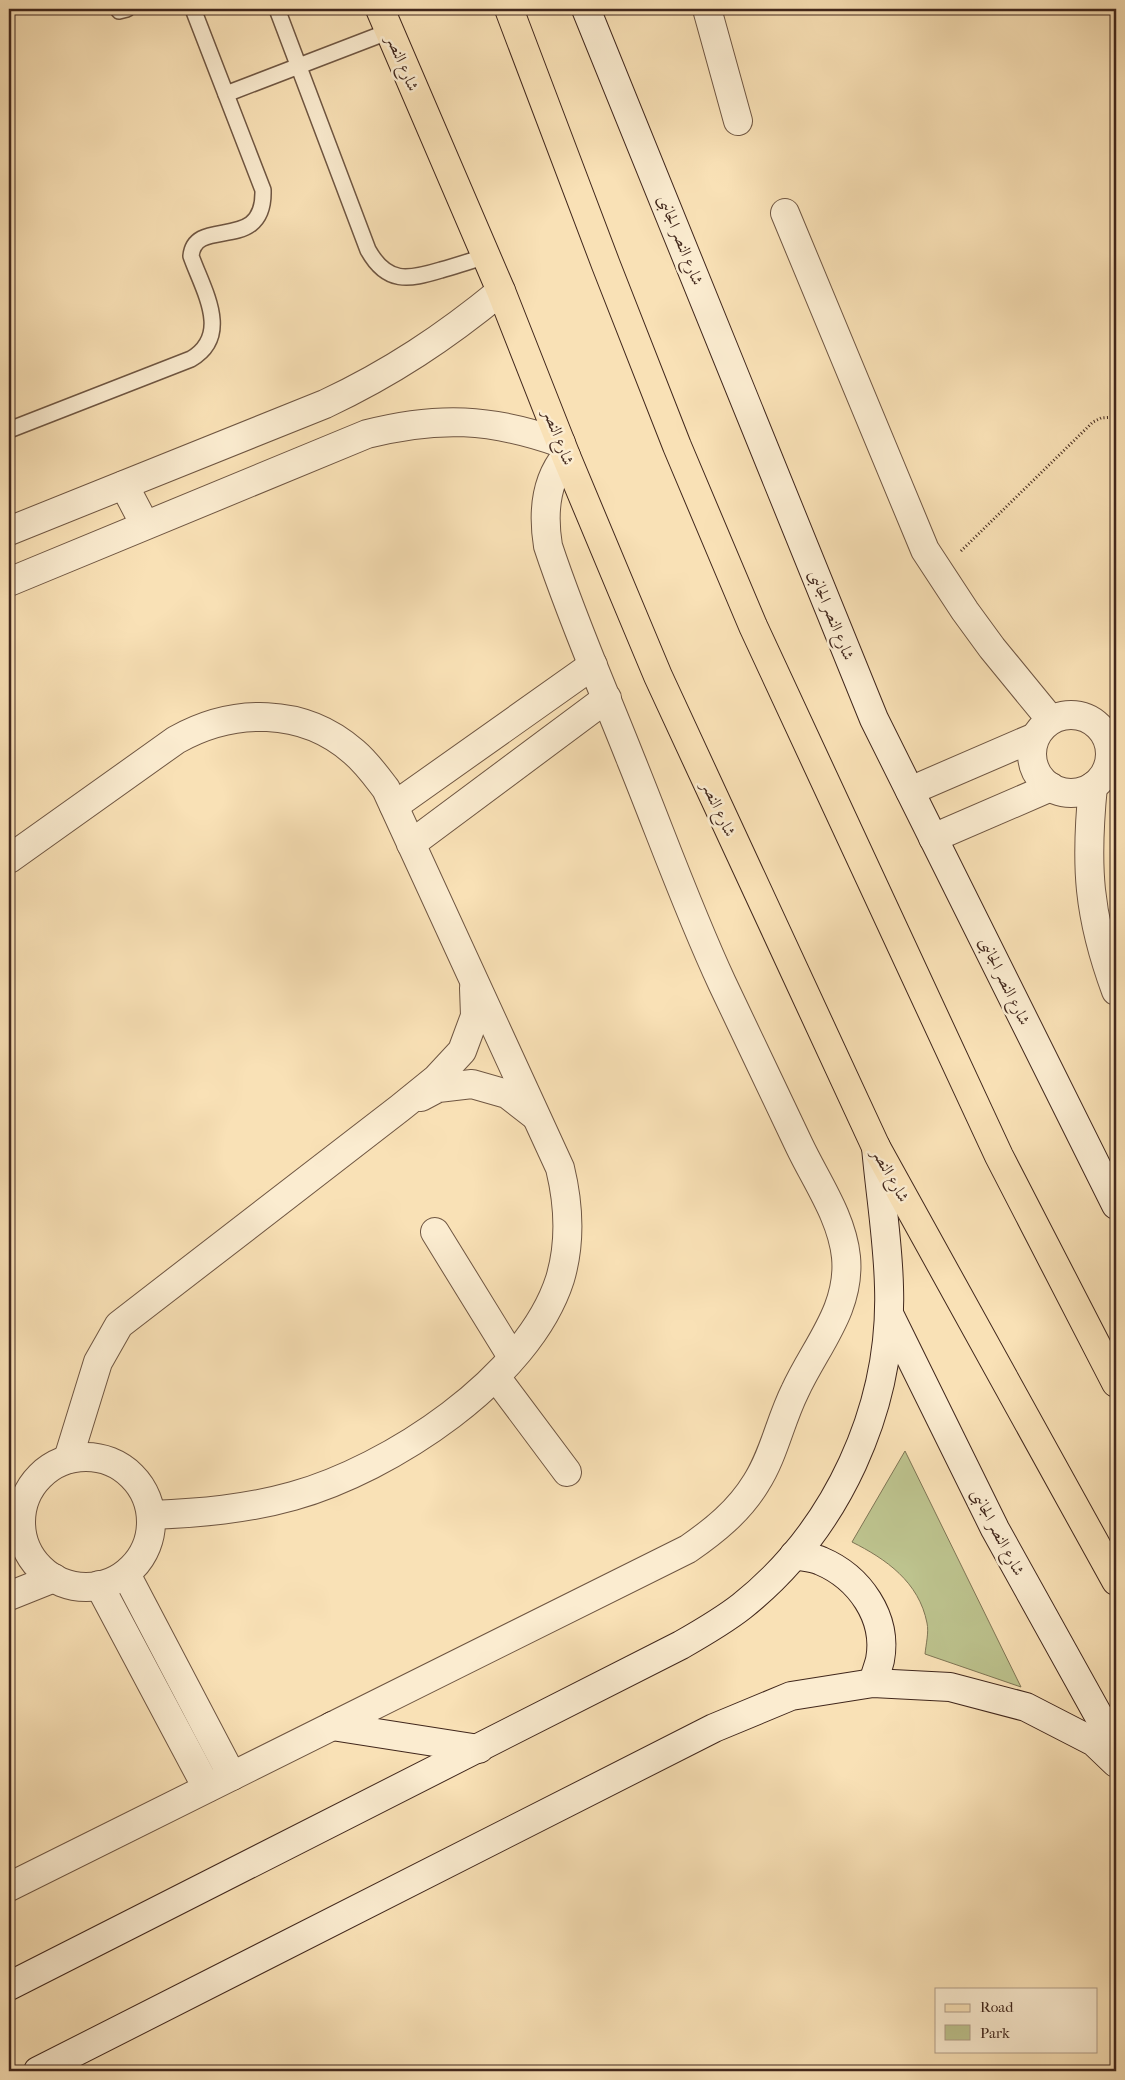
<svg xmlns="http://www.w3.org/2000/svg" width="1125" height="2080" viewBox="0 0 1125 2080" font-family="'IM FELL French Canon',Amiri,serif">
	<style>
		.green { fill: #bdc38e; stroke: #7f7555 }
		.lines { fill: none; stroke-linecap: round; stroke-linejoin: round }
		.lane-casing { stroke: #6f5642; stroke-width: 18 }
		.street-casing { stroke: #6f5642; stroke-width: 30 }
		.secondary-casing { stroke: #41271c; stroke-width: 30 }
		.primary-casing { stroke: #41271c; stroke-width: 30 }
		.path { stroke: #41271c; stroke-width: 3; stroke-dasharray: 1 2.5; stroke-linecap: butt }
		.lane { stroke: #fbecd0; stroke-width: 15 }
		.street { stroke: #fbecd0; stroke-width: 28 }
		.secondary { stroke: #fbecd0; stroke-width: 28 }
		.primary { stroke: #f9e1b6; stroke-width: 28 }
		.labels { text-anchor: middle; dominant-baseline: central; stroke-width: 5; stroke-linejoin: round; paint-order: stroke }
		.street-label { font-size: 16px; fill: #41271c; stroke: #fbecd0 }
	</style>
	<rect width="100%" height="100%" fill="#f9e1b6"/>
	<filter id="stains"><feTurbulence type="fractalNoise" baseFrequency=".004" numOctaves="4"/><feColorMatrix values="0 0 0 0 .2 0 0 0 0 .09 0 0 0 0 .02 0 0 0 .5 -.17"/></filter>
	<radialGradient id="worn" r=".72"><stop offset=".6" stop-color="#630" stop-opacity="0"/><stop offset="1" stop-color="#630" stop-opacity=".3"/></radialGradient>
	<path class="green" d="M905 1451 1021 1687 925 1654C926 1644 929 1632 927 1623 919 1582 886 1559 852 1542Z"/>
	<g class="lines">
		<g class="lane-casing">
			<g id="lane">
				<path d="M277 9 368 250C387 284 408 280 441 270 456 266 471 261 486 256"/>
				<polyline points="119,11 127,9"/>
				<polyline points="226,94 390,31"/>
				<path d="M9 430 191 359C232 335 203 290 191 256 195 215 265 255 263 190L193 9"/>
			</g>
		</g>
		<g class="street-casing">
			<g id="street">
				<polyline points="707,9 738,121"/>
				<polyline points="785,213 925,550 965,611 992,648 1051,720"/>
				<polyline points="124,485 145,525"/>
				<path d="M9 531 325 404C391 373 445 337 501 291"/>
				<path d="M9 582 367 434C438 416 491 418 561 443"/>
				<circle cx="1071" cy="754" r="39"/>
				<path d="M1093 786C1085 866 1088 915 1116 991"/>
				<polyline points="910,791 1035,737"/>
				<polyline points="394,806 593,665"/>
				<polyline points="933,838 1051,787"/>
				<polyline points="411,844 607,698"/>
				<path d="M9 859 176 740C233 708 303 707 354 752 367 763 376 776 386 789L560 1168C569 1205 571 1242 560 1279 528 1379 390 1469 293 1496 247 1509 200 1513 152 1515"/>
				<polyline points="421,1097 438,1088 472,1084 507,1094 534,1115"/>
				<polyline points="435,1232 512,1357"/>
				<polyline points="496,1377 567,1472"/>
				<circle cx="86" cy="1522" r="65"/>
				<polyline points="68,1459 98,1362 119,1325 400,1108 436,1079 462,1051 475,1016 474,988"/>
				<polyline points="126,1574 232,1776"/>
				<polyline points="99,1585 207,1788"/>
				<polyline points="9,1596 54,1578"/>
				<path d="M9 1887 688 1549C714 1531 739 1511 756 1483 774 1455 780 1421 795 1391 815 1347 851 1309 846 1257 842 1217 816 1181 799 1145 773 1091 748 1037 722 983 688 910 661 834 631 760 603 689 572 619 548 546 543 515 545 481 566 456"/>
			</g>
		</g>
		<g class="secondary-casing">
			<g id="secondary">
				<polyline points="586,9 874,719 1116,1205"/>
				<polyline points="889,1314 995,1529 1116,1747"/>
				<path d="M794 1555C802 1557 813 1557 821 1561 859 1577 888 1617 880 1660 878 1668 875 1675 873 1683"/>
				<polyline points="332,1726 479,1749"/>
				<path d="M9 1986 681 1645C702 1633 723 1621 742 1606 837 1530 893 1408 889 1287 888 1240 880 1193 876 1147"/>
				<polyline points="38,2071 714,1728 791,1696 873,1683 950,1687 1026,1707 1094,1742 1116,1763"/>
			</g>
		</g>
		<g class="primary-casing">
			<g id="primary">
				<polyline points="380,9 501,291 566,456 658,676 876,1147 1116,1581"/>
				<polyline points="509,9 606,265 677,446 753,626 999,1156 1116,1383"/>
			</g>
		</g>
		<polyline class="path" points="961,551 1093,422 1101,418 1116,417"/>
		<use href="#lane" class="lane"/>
		<use href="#street" class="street"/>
		<use href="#secondary" class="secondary"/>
		<use href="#primary" class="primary"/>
	</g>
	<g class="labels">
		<g class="street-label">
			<text transform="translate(403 63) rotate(67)">شارع النصر</text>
			<text transform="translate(681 240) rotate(68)">شارع النصر الجانبى</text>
			<text transform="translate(559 437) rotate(69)">شارع النصر</text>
			<text transform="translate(832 615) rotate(68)">شارع النصر الجانبى</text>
			<text transform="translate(719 809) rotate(65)">شارع النصر</text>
			<text transform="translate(1005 981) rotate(64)">شارع النصر الجانبى</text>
			<text transform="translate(891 1175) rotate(61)">شارع النصر</text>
			<text transform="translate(998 1532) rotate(62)">شارع النصر الجانبى</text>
		</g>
	</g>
	<rect width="1125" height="2080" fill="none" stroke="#f9e1b6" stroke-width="30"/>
	<rect x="10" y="10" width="1105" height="2060" fill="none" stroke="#41271c" stroke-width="2.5"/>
	<rect x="15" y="15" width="1095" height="2050" fill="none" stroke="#41271c"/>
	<rect x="935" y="1988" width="162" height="65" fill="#fbecd0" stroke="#b19d88"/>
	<rect x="945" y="2004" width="25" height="8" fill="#f9e1b6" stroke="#b19d88"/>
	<text x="980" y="2012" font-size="15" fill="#41271c">Road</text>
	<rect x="945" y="2025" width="25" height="15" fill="#bdc38e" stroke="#b19d88"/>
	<text x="980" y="2038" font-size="15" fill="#41271c">Park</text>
	<rect width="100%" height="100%" filter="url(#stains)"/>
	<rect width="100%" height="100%" fill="url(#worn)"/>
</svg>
